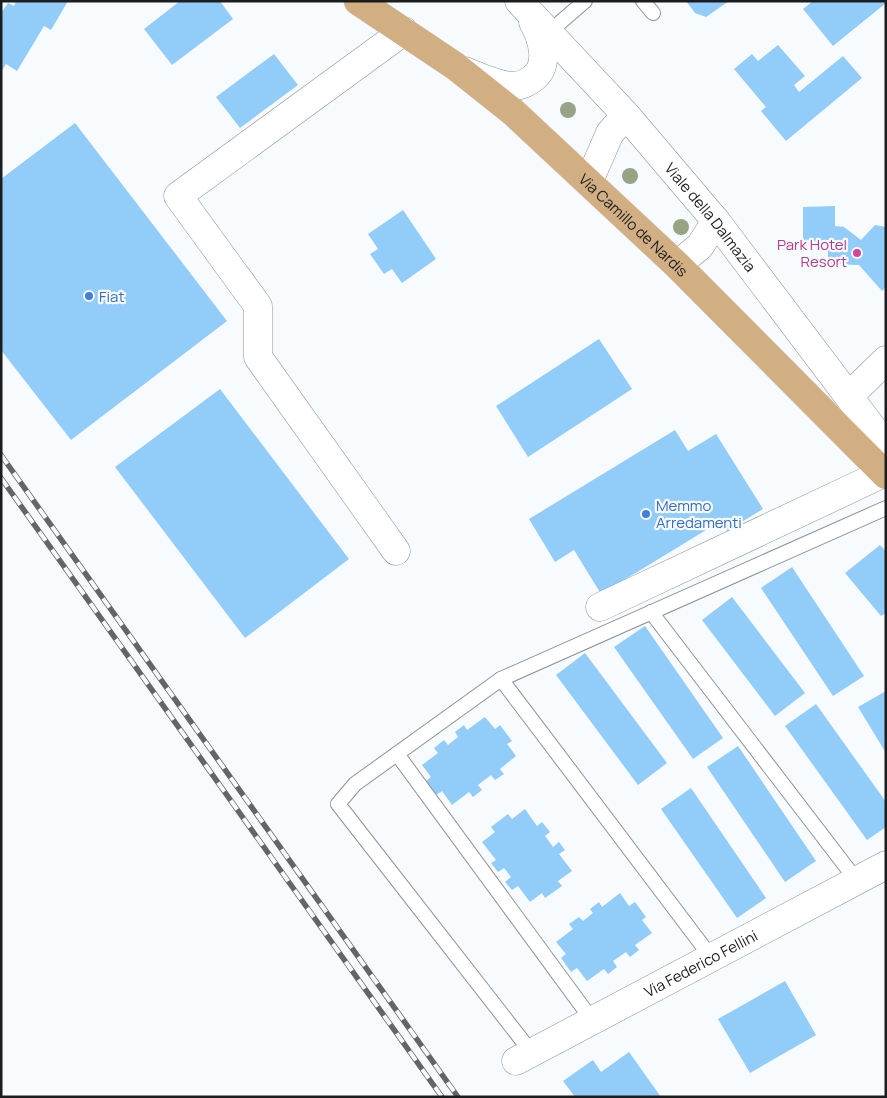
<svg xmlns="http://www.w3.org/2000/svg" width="887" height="1098" viewBox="0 0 887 1098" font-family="Manrope,sans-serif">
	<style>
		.building { fill: #92ccf9 }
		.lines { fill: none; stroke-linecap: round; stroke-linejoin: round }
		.service-casing { stroke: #8d9397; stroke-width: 16 }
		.minor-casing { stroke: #8d9397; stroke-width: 29 }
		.tertiary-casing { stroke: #8d9397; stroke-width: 29 }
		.primary-casing { stroke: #d6d6d6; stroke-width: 29 }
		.service { stroke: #fff; stroke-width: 14 }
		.minor { stroke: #fff; stroke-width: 28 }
		.tertiary { stroke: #fff; stroke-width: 28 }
		.primary { stroke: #d2ae83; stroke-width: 28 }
		.rail-casing { stroke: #636567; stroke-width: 5.5 }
		.rail { stroke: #f8fbfe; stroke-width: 4; stroke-dasharray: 11; stroke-linecap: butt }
		.tree { fill: #98a284 }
		.hotel-dot { fill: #d1479c; stroke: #f8fbfe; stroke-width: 2 }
		.shop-dot { fill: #3f7fe0; stroke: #f8fbfe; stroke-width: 2 }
		.labels { text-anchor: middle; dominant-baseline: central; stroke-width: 4.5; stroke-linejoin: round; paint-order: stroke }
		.street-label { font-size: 15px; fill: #1b1d1e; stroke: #f8fbfe }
		.hotel-label { font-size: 15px; fill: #b23c85; stroke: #f8fbfe; text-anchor: end }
		.shop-label { font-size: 15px; fill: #366cbe; stroke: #f8fbfe; text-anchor: start }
	</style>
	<rect width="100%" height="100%" fill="#f8fbfe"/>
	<g class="building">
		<polygon points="16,1 68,1 51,30 44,26 17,71 6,64 1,72 1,13 8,3 14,6"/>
		<polygon points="180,1 220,1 233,19 172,65 144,29"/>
		<polygon points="686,1 729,1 706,17 695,13"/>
		<polygon points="813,1 886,1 886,3 833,46 803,9"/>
		<polygon points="778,45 805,76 794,85 799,92 843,56 862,78 786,141 761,111 766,107 734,69 752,54 758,61"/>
		<polygon points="274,54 298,85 240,128 216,97"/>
		<polygon points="75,123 227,321 71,440 1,350 1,179"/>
		<polygon points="835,206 835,226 844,227 861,240 875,225 886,227 886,287 882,291 859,265 828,264 828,243 803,240 803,207"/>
		<polygon points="403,210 436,259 402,283 392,269 384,274 370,254 378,249 368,234"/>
		<polygon points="599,339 632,389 528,457 496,406"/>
		<polygon points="220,389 349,559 245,638 115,467"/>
		<polygon points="675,430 688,451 716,434 763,509 727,531 721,521 601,594 574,550 555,562 529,519"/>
		<polygon points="880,545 886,551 886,613 881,616 845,573"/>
		<polygon points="792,567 864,676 833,696 761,588"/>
		<polygon points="732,597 805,693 775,716 702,620"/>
		<polygon points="645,626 723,738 693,759 614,647"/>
		<polygon points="585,653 667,763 638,785 556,675"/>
		<polygon points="886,691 886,753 858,707"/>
		<polygon points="816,704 886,802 886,827 867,840 785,726"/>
		<polygon points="485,717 495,729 500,725 512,741 507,744 516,756 500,769 504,774 495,780 491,775 478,785 482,790 473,797 469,792 452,805 442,791 436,795 426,781 431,777 422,765 438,753 434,748 444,740 448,745 458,737 455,732 464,725 467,730"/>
		<polygon points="738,746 816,861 785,882 707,767"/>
		<polygon points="691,788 766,898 737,918 661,809"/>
		<polygon points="525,809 537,826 542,822 550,832 545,836 553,847 559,842 565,850 559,854 572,871 558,881 562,886 545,898 542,893 530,902 518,886 512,890 505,882 511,877 504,868 498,872 491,863 496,860 482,842 495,832 491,827 508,814 512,819"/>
		<polygon points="620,893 629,906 635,902 646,917 642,920 652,933 635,945 639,950 630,957 626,952 613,961 617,967 608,974 604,969 587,981 577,968 571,972 561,958 566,954 556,942 573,929 569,924 579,917 583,921 593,913 590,909 599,902 602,907"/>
		<polygon points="785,981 816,1035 750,1073 718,1019"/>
		<polygon points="629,1052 661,1097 575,1097 563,1081 593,1060 601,1072"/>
	</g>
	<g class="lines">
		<g class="service-casing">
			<g id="service">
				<polyline points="643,1 653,13"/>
				<polyline points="548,33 585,1"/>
				<polyline points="651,612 857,881"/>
				<polyline points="501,679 355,784 338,804 532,1053"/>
				<polyline points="397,754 592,1020"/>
				<polyline points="711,957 501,679 886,508"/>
			</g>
		</g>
		<g class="minor-casing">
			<g id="minor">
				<polyline points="849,396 886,360"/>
				<polyline points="396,551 258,357 258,306 178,196 404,31"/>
				<polyline points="600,607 884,473"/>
				<path id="s1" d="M516 1061 886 865"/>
			</g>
		</g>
		<g class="tertiary-casing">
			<g id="tertiary">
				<path id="s2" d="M519 1 626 115 716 221 886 446"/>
				<path d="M465 71C480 77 498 86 514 86 521 86 526 83 532 79 551 66 542 38 533 22"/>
				<polyline points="589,181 610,133 626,115"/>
				<polyline points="677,265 700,246 716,221"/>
			</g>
		</g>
		<g class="primary-casing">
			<g id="primary">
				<path id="s3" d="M358 1 455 66 513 112 677 265 886 475"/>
			</g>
		</g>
		<use href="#service" class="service"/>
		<use href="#minor" class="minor"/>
		<use href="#tertiary" class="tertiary"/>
		<use href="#primary" class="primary"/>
		<g class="rail-casing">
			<g id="rail">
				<polyline points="1,455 458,1097"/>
				<polyline points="1,478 442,1097"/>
			</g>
		</g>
		<use href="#rail" class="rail"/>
	</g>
	<g class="tree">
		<circle cx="568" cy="110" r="8"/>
		<circle cx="630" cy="176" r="8"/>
		<circle cx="681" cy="227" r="8"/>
	</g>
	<circle class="hotel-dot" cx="857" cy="253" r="5"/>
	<g class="shop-dot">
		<circle cx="89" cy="296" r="5"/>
		<circle cx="646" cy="514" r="5"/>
	</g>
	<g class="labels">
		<g class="street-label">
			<text stroke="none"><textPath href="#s2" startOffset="289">Viale della Dalmazia</textPath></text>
			<text stroke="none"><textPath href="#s3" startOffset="356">Via Camillo de Nardis</textPath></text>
			<text stroke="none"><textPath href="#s1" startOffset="209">Via Federico Fellini</textPath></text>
		</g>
		<g class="hotel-label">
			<text x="847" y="244">Park Hotel<tspan x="847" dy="17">Resort</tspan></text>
		</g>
		<g class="shop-label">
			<text x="99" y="296">Fiat</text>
			<text x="656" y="505">Memmo<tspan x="656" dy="17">Arredamenti</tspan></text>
		</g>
	</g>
	<rect width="887" height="1098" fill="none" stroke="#1b1d1e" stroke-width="5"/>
</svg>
